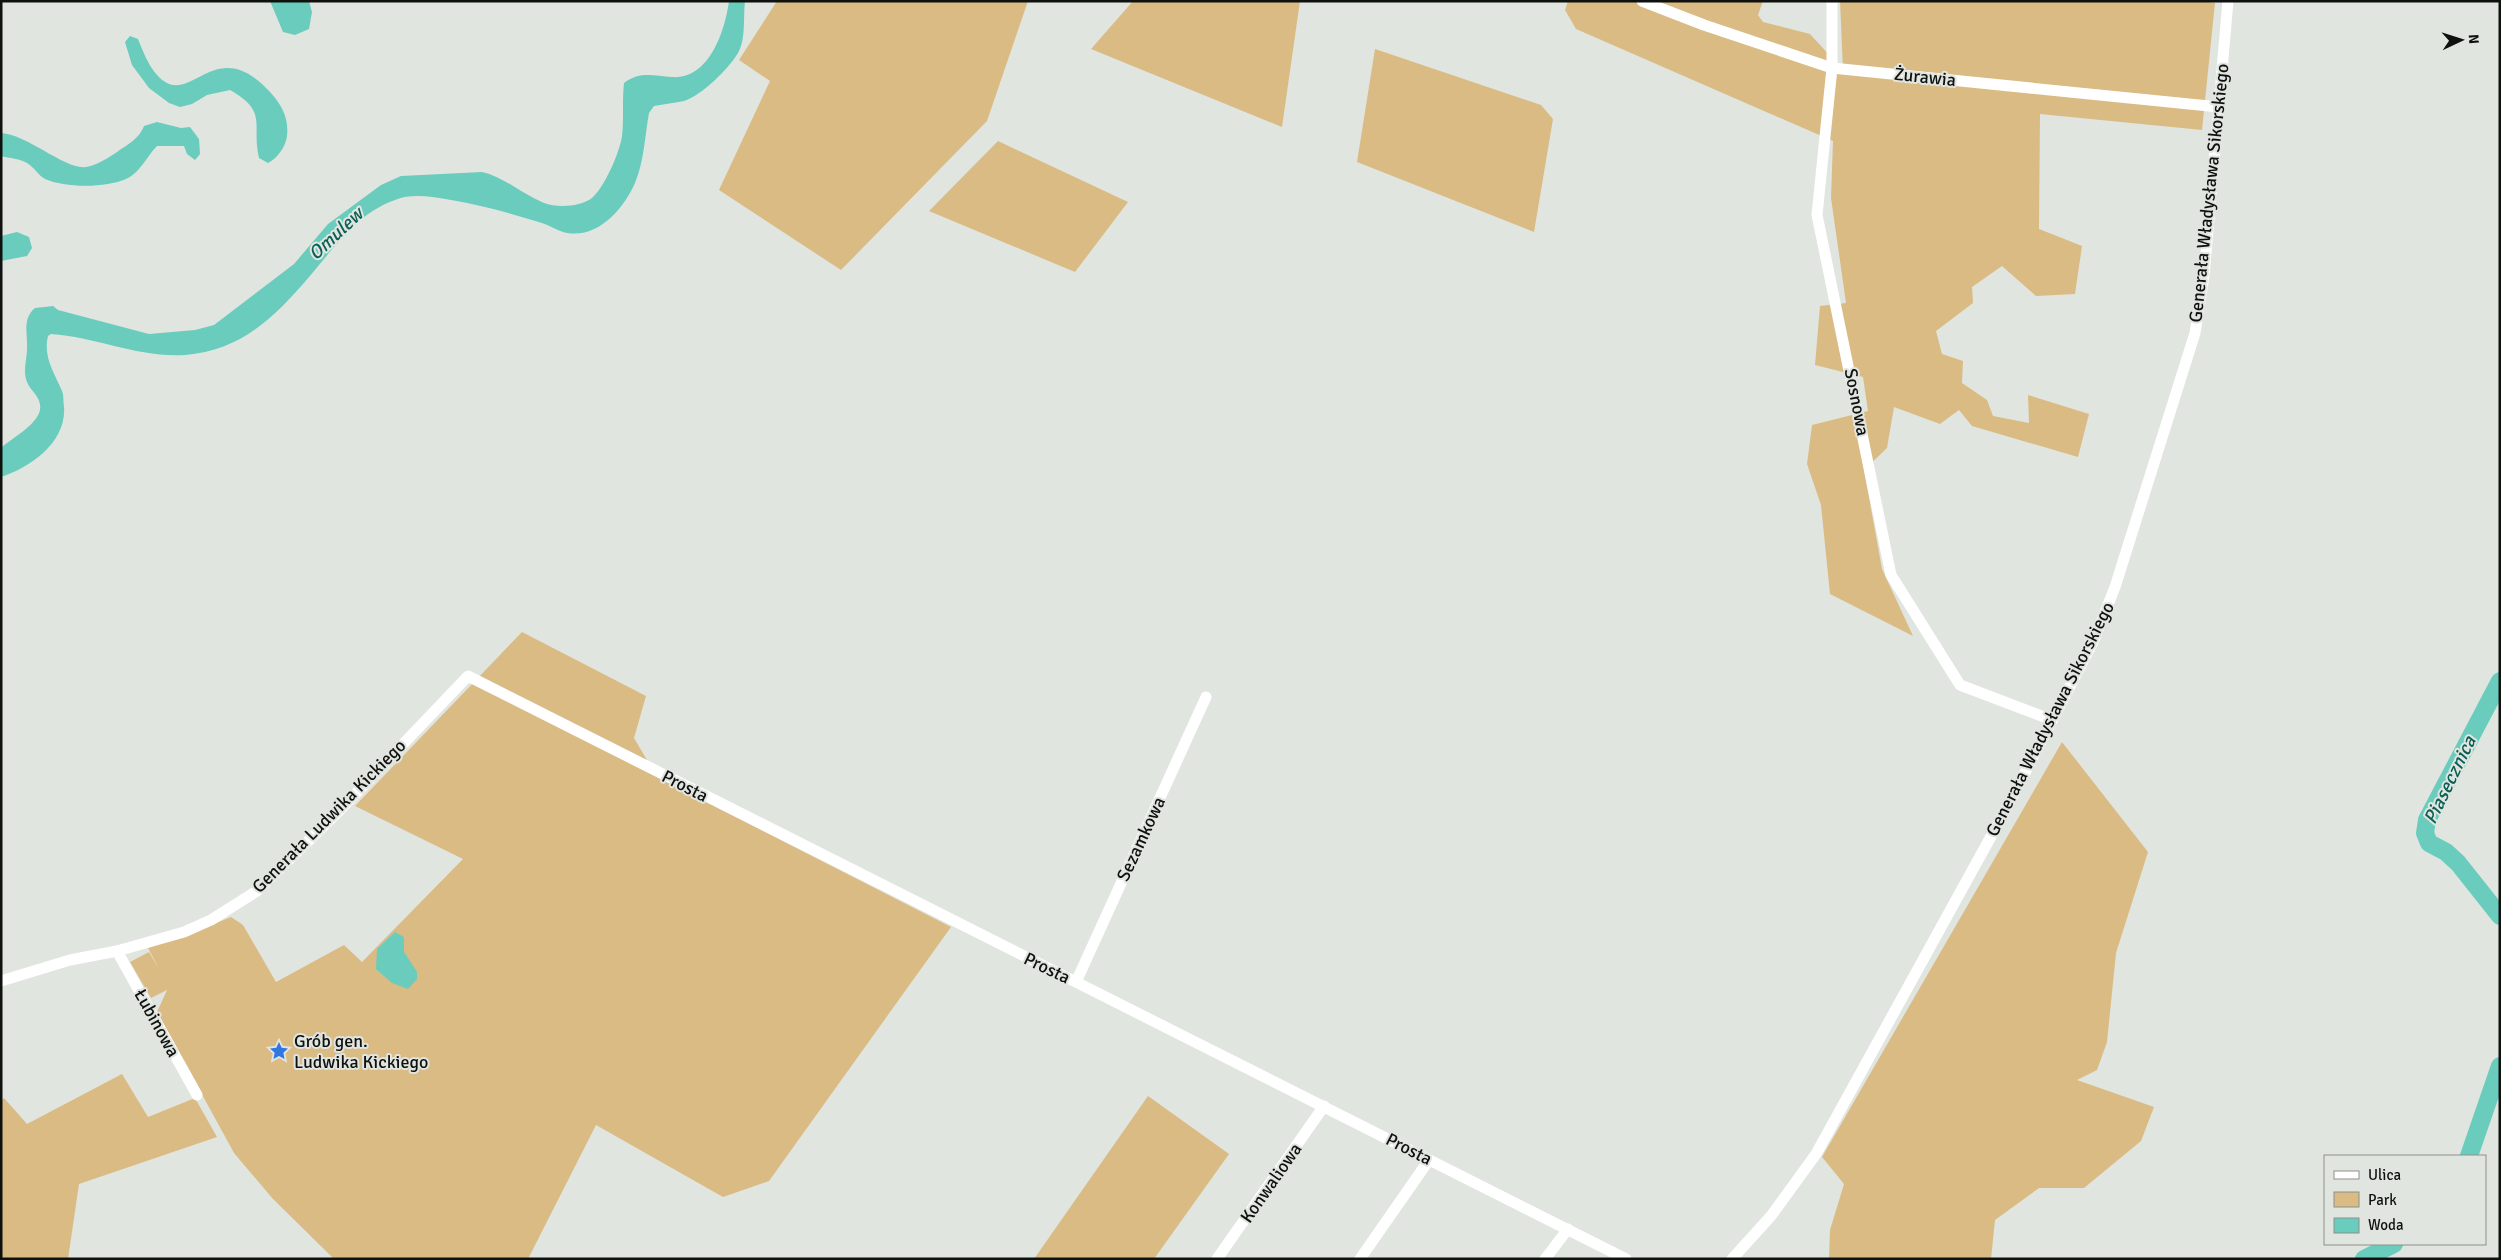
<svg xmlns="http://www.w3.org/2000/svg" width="2501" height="1260" viewBox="0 0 2501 1260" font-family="Signika,sans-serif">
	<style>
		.green { fill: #dabb84 }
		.water { fill: #69ccbd }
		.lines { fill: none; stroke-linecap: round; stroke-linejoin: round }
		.river { stroke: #69ccbd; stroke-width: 18 }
		.minor { stroke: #fff; stroke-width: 11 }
		.labels { text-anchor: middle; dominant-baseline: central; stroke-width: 4; stroke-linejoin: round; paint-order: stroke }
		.street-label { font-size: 18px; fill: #0f110f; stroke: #e1e5df }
		.poi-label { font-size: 18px; fill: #0f110f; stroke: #e1e5df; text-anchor: start }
		.water-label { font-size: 19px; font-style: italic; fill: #0a6056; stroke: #e1e5df }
	</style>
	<rect width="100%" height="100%" fill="#e1e5df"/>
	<g class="green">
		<polygon points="777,1 1028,1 987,121 841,270 719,190 770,81 739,60"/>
		<polygon points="1133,1 1300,1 1282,127 1091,49"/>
		<polygon points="1568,1 1763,1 1758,15 1763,22 1810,34 1843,70 1840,1 2203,1 2215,3 2202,130 2040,114 2039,229 2082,246 2075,294 2036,296 2002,266 1972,287 1973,303 1936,331 1942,354 1963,361 1962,383 1987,400 1993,416 2029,423 2028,395 2089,414 2078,457 1972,426 1959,410 1940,424 1894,407 1887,448 1864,470 1882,569 1913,636 1830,594 1821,505 1807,464 1812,425 1868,411 1863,377 1815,365 1820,306 1846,303 1831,198 1833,141 1576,29 1565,10"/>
		<polygon points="1375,49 1541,105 1553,119 1534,232 1357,162"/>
		<polygon points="998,141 1128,202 1075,272 929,211"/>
		<polygon points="522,632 646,696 634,738 657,777 951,927 769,1181 723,1197 596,1125 528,1259 334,1259 273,1199 234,1153 157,1012 167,990 151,998 130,962 149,952 159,969 148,948 187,935 231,917 243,925 276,982 344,945 362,962 463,859 355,806"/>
		<polygon points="2062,742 2148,852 2116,953 2107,1042 2097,1070 2077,1080 2154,1107 2141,1141 2084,1188 2039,1188 1995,1220 1991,1259 1829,1259 1830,1230 1844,1184 1822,1157"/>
		<polygon points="122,1074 148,1117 195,1098 217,1137 79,1184 68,1259 1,1259 1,1101 4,1098 27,1124"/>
		<polygon points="1148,1096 1229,1154 1154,1259 1034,1259"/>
	</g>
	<g class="water">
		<polygon points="270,1 309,1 312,12 309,29 295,35 283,32"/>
		<path d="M729 1H745C743 17 746 37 739 51 731 67 701 96 684 101 675 103 664 104 654 106L649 113C645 135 644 162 635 183 623 210 596 241 563 232 556 230 549 225 542 223 512 214 482 205 451 200 432 197 413 193 395 200 357 213 333 249 309 277 274 318 240 351 185 355 138 358 97 337 51 334L48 336C43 357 54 372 62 391 64 395 63 402 64 406 67 442 31 467 1 477V448C12 438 37 425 40 410 42 397 31 392 27 382 22 369 28 358 27 344 27 331 23 318 35 308L53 306 58 310 149 334 195 330 214 325 294 264 328 224 381 185 401 176 482 172C504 177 522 194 544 203 557 208 580 207 592 198 604 188 620 152 622 136 624 118 622 100 624 83 640 71 654 76 672 77 709 80 725 31 729 1Z"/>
		<path d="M130 36 138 39C144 54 152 75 167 83 195 97 219 36 270 92 282 105 289 118 287 136 286 146 277 159 268 163L259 158C251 124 269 112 230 90L207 95 192 104 180 107 169 103 149 88 132 65 125 42Z"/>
		<path d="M157 122 181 128 190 127 199 139 200 154 195 160 187 154 184 146H157C147 156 140 173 126 179 106 188 65 188 45 179 38 175 34 167 27 163 21 159 9 158 1 156V133C29 135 65 170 86 167 95 166 110 157 117 152 128 144 139 139 144 126Z"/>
		<polygon points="17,232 29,237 32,248 27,256 1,261 1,236"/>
		<polygon points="395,932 404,937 404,952 417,972 417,979 408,989 392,983 376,969 377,949"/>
	</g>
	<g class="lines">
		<g class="river">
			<polyline points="2500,681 2427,820 2425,833 2429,843 2446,852 2458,863 2500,916"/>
			<polyline points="2469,1156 2500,1066"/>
			<polyline points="2364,1259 2394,1244"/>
		</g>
		<g class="minor">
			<polyline points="1642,1 1704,25 1832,68 2219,107"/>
			<polyline points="1832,1 1832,68 1817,215 1891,575 1960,685 2052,720"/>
			<polyline points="117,951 197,1095"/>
			<polyline points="1,981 70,960 117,951 184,932 211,920 257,891 341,809 468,676 1626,1259"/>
			<polyline points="1076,982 1206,697"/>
			<polyline points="1217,1259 1324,1106"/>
			<polyline points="1360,1259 1429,1160"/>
			<polyline points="1545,1259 1568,1229"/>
			<polyline points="1732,1259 1771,1216 1816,1154 2005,811 2094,640 2115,587 2195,333 2204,276 2228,1"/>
		</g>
	</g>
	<defs>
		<g id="sight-bare" transform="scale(1.5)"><path d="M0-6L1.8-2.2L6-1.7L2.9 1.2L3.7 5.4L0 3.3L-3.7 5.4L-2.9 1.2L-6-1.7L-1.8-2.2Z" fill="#3177e4" stroke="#e1e5df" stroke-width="2.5" paint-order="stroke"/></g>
	</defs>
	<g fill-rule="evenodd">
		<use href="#sight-bare" x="279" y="1051"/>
	</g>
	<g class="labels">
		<g class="street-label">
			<text transform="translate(1925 77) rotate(6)">Żurawia</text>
			<text transform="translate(2209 193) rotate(-84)">Generała Władysława Sikorskiego</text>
			<text transform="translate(1857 402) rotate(79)">Sosnowa</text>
			<text transform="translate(2050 719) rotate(-63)">Generała Władysława Sikorskiego</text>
			<text transform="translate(685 786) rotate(27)">Prosta</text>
			<text transform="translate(329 816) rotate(-45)">Generała Ludwika Kickiego</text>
			<text transform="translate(1141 839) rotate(-65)">Sezamkowa</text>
			<text transform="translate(1047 968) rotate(26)">Prosta</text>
			<text transform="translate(157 1023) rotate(61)">Łubinowa</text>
			<text transform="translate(1409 1149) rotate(27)">Prosta</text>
			<text transform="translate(1271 1183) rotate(-55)">Konwaliowa</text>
		</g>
		<g class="poi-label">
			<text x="294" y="1041">Grób gen.<tspan x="294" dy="21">Ludwika Kickiego</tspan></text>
		</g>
		<g class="water-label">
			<text transform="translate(336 234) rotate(-43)">Omulew</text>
			<text transform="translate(2450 780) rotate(-64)">Piasecznica</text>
		</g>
	</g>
	<rect width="2501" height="1260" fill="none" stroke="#0f110f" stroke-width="5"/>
	<rect x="2324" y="1155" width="162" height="90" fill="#e1e5df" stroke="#8d908c"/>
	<rect x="2334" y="1171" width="25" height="8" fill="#ffffff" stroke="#8d908c"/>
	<text x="2368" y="1180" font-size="15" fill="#0f110f">Ulica</text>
	<rect x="2334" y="1192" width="25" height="15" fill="#dabb84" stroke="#8d908c"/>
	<text x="2368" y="1205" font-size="15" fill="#0f110f">Park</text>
	<rect x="2334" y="1218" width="25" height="15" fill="#69ccbd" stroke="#8d908c"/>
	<text x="2368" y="1230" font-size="15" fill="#0f110f">Woda</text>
	<g transform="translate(2461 40) rotate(86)" stroke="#e1e5df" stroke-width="4" paint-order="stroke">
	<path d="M0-4L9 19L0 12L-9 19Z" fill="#0f110f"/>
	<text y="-8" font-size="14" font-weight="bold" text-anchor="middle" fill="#0f110f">N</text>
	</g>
</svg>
